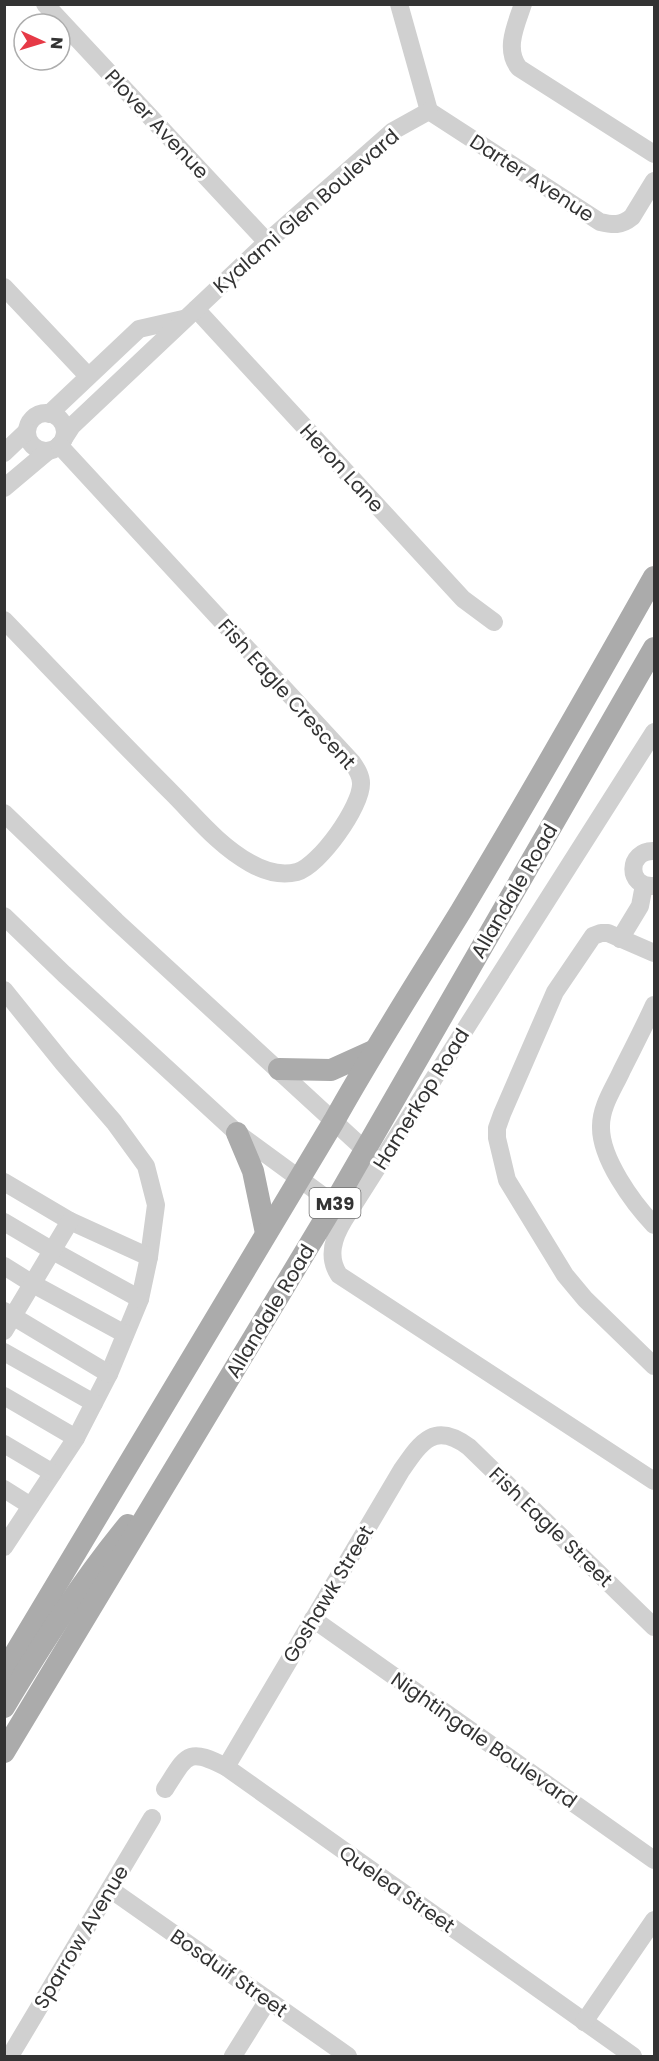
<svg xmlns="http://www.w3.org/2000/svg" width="659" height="2061" viewBox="0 0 659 2061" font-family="Poppins,sans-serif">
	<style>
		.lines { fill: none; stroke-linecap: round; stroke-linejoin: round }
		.minor { stroke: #d0d0d0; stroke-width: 18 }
		.major { stroke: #ababab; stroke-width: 22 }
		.labels { text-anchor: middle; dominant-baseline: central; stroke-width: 6; stroke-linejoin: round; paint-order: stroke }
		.shield { fill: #fff; stroke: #707070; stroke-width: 1.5 }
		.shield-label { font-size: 18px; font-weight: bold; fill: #333 }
		.street-label { font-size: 20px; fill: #333; stroke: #fff }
	</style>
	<rect width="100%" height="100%" fill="#fff"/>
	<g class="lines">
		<g class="minor">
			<polyline points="45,4 267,242"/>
			<polyline points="399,4 429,111"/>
			<path d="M523 4C516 25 504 49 519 68L654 154"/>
			<path d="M429 111 600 222C613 225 621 226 632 217L654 181"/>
			<polyline points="4,287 88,376"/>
			<polyline points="196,309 463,599 494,622"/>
			<circle cx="46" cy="432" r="19"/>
			<polyline points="49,414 139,329 183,319"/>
			<polyline points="63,440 72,426 267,242 393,131 429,111"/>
			<polyline points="4,453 27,431"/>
			<polyline points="4,488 48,451"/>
			<path d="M4 620C60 678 115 736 172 793 196 817 219 846 250 863 264 871 281 876 297 872 319 866 362 806 361 783 361 775 356 768 352 762L59 445"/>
			<path d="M654 732 344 1220C333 1238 327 1257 339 1275L654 1481"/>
			<polyline points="4,813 116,921 365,1150"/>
			<path d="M654 851C627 850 626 888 654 886"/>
			<polyline points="4,916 64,974 237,1133 334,1204"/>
			<polyline points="620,939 640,906 644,885"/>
			<polyline points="654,953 608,933 601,933 593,936 555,992 502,1114 497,1128 497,1138 507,1180 565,1275 585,1299 654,1366"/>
			<polyline points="4,990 63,1063 114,1122 146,1166 156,1205 149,1257 140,1299 109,1374 76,1438 4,1547"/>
			<path d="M654 1005C644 1027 633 1048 622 1070 614 1088 601 1106 601 1126 600 1158 633 1203 654 1225"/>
			<polyline points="4,1182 70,1221 149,1257"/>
			<polyline points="4,1222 53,1251 140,1299"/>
			<polyline points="4,1266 33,1284 125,1334"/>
			<polyline points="4,1311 109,1374"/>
			<polyline points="4,1331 70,1221"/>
			<polyline points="4,1352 94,1403"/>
			<polyline points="4,1396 76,1438"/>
			<polyline points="4,1444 53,1473"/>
			<polyline points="4,1489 31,1506"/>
			<polyline points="313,1619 654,1860"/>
			<path d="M226 1767 401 1471C421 1442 434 1421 469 1447L654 1627"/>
			<path d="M165 1789C187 1755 187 1747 226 1767L633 2056"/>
			<polyline points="110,1889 348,2056"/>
			<polyline points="584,2022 654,1920"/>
			<polyline points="10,2056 152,1818"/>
			<polyline points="233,2056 268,2000"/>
		</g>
		<g class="major">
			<polyline points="279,1069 331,1070 373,1051"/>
			<polyline points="237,1133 253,1171 266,1233"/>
			<path d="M4 1672 334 1121C374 1049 418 981 461 911 527 801 591 689 654 577"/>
			<path d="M4 1707C42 1644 81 1582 128 1525"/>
			<polyline points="4,1752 334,1204 654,648"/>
		</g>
	</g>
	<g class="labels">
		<rect class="shield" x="309.5" y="1188" width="51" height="30" rx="4.5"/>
		<g class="shield-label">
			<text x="335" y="1203">M39</text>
		</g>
		<g class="street-label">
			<text transform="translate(157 124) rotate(47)">Plover Avenue</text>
			<text transform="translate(532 178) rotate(33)">Darter Avenue</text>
			<text transform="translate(306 211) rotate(-41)">Kyalami Glen Boulevard</text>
			<text transform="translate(342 468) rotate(47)">Heron Lane</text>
			<text transform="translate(287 694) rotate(48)">Fish Eagle Crescent</text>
			<text transform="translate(514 891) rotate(-60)">Allandale Road</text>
			<text transform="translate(421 1099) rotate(-58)">Hamerkop Road</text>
			<text transform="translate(270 1311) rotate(-59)">Allandale Road</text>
			<text transform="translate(551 1527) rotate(44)">Fish Eagle Street</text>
			<text transform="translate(328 1594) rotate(-59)">Goshawk Street</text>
			<text transform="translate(484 1740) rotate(35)">Nightingale Boulevard</text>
			<text transform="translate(397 1889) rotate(35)">Quelea Street</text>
			<text transform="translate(81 1937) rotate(-59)">Sparrow Avenue</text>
			<text transform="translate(229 1973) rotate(35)">Bosduif Street</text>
		</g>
	</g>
	<rect width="659" height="2061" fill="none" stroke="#333333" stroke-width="12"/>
	<g transform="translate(42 42) rotate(94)"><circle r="28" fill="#ffffff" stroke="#adadad" stroke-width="1.5"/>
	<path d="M0-4.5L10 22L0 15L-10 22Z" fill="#e63946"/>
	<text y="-9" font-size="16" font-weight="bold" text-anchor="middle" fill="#333333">N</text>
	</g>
</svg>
